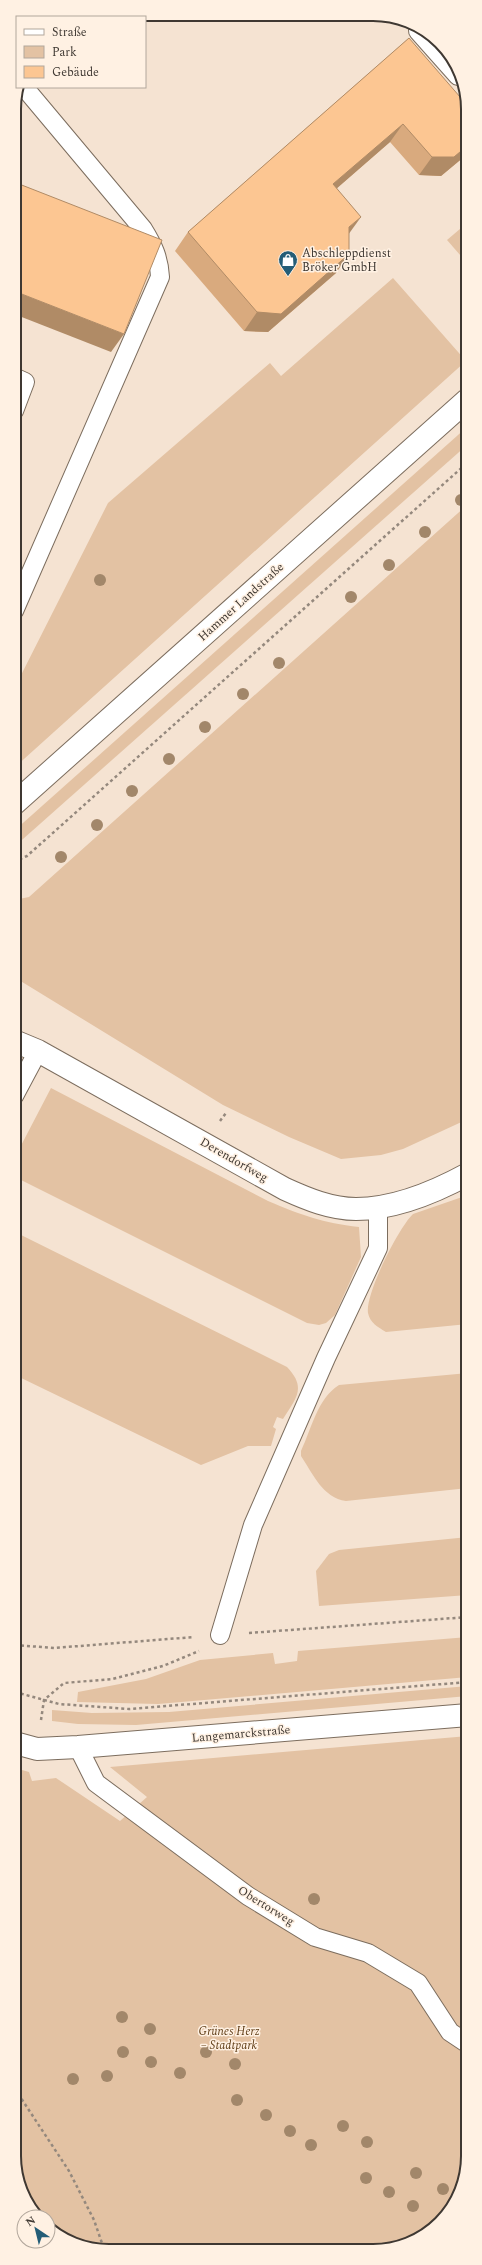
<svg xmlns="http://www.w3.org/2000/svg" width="482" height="2265" viewBox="0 0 482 2265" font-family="Spectral,serif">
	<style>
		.green { fill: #e3c2a3 }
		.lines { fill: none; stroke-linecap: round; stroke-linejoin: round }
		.service-casing { stroke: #7c6d5e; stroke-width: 20 }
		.minor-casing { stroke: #7c6d5e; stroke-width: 24 }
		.tertiary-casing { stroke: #7c6d5e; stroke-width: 24 }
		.secondary-casing { stroke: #7c6d5e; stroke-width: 24 }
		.path { stroke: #94887d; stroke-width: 2.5; stroke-dasharray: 3 3; stroke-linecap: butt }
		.service { stroke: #fff; stroke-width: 18 }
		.minor { stroke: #fff; stroke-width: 22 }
		.tertiary { stroke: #fff; stroke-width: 22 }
		.secondary { stroke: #fff; stroke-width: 22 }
		.tree { fill: #a2876a }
		.wall { fill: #d9aa7e }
		.shaded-wall { fill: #b08b66 }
		.building { fill: #fcc692; stroke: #b08b66 }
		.labels { text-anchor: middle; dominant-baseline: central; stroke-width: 3; stroke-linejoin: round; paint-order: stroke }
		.poi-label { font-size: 12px; fill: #3f3832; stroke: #fff1e3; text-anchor: start }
		.street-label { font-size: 12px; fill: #3f3832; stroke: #fff1e3 }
		.park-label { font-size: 12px; font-style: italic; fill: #5f3c15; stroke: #fff1e3 }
		.rim { fill: none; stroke: #3f3832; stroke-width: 2 }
	</style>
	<rect width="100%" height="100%" fill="#f5e3d2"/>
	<g class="green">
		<polygon points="467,223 467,263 447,240"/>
		<polygon points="393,278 466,361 14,768 14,689 108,503 270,363 281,376"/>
		<polygon points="467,427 467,445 14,847 14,831"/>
		<polygon points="467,505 468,1119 403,1149 381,1155 341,1159 289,1137 223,1105 14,977 14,900 29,897"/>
		<path d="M51 1088 268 1201C301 1215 323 1223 359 1227L361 1257 335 1315 326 1323 319 1325 307 1323 15 1177 14 1159Z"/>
		<path d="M468 1195V1324L386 1332C378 1327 370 1323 368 1313 365 1294 399 1227 413 1214Z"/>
		<path d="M15 1232 287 1367C307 1388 296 1398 283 1419L277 1417 273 1427 276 1429 271 1446H248L201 1465 15 1375Z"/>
		<path d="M468 1373V1488L346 1501C323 1498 313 1474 301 1456V1451C312 1428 317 1399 339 1385Z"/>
		<polygon points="468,1537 468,1595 319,1606 316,1571 329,1554 339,1550"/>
		<polygon points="468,1637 468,1677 158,1704 77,1702 78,1692 146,1679 200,1660 273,1653 275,1664 297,1661 298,1651"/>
		<polygon points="468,1686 468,1696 136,1725 78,1724 52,1721 52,1710 92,1713 169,1712"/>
		<polygon points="468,1736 468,2162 461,2192 444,2219 415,2241 385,2250 90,2249 48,2225 48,2217 37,2217 15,2168 15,1768 29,1772 32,1781 56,1778 120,1821 147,1797 110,1767"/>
	</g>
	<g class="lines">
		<g class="service-casing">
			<g id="service">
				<polyline points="418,31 458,76"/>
				<polyline points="14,377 25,382 14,411"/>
				<path d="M14 611 160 277C159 258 153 245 143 229L24 87"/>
				<polyline points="14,1096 38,1051"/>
				<polyline points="220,1635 253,1525 326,1358 378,1248 378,1206"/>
				<polyline points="78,1747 96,1783 248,1896 315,1937 368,1953 418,1983 450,2032 468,2044"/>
			</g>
		</g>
		<g class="minor-casing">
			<path id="minor" d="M14 1041 38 1051 285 1189C307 1199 331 1209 356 1209 393 1209 435 1192 468 1174"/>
		</g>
		<g class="tertiary-casing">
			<polyline id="tertiary" points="14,804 467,400"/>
		</g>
		<g class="secondary-casing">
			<polyline id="secondary" points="15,1743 37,1749 78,1747 468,1715"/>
		</g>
		<g class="path">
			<polyline points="14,862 27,856 467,463"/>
			<polyline points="220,1121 226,1113"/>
			<polyline points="249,1633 468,1617"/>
			<polyline points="15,1645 54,1648 194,1637"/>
			<polyline points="15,1692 59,1704 129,1709 468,1682"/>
			<polyline points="41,1720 44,1700 64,1683 112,1679 163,1666 199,1651"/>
			<polyline points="15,2089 69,2171 94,2220 104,2249"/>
		</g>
		<use href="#service" class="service"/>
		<use href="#minor" class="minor"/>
		<use href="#tertiary" class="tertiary"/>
		<use href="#secondary" class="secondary"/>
	</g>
	<g class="tree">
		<circle cx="461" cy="500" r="6"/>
		<circle cx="425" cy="532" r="6"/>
		<circle cx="389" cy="565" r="6"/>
		<circle cx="100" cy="580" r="6"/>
		<circle cx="351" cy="597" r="6"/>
		<circle cx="279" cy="663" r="6"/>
		<circle cx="243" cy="694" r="6"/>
		<circle cx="205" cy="727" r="6"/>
		<circle cx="169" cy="759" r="6"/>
		<circle cx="132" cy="791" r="6"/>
		<circle cx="97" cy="825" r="6"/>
		<circle cx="61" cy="857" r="6"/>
		<circle cx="314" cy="1899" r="6"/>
		<circle cx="122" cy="2017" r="6"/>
		<circle cx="150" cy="2029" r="6"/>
		<circle cx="123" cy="2052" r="6"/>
		<circle cx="206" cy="2052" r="6"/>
		<circle cx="151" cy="2062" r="6"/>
		<circle cx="235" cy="2064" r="6"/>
		<circle cx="180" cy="2073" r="6"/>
		<circle cx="107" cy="2076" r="6"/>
		<circle cx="73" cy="2079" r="6"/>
		<circle cx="237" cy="2100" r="6"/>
		<circle cx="266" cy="2115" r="6"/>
		<circle cx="343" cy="2126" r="6"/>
		<circle cx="290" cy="2131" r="6"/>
		<circle cx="367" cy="2142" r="6"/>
		<circle cx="311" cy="2145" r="6"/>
		<circle cx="416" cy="2173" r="6"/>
		<circle cx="366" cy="2178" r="6"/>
		<circle cx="443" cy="2189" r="6"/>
		<circle cx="389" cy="2192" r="6"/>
		<circle cx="413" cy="2206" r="6"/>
	</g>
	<polygon class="wall" points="409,38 465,156 441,176 419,175 390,142 337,188 349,234 336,273 268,332 244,331 175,251 188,232"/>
	<g class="shaded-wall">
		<polygon points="403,124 390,142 320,203 333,184"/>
		<polygon points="467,146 467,152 465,156 441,176 419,175 432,157"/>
		<polygon points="361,217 348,235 349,227"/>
		<polygon points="349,254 336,273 268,332 244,331 257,312"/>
		<polygon points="14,291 124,334 111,352 14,314"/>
	</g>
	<g class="building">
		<polygon points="409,38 467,105 467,146 454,157 432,157 403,124 333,184 361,217 349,227 349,254 281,314 257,312 188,232"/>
		<polygon points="14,182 162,240 124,334 14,291"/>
	</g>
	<defs>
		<g id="shop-pin" transform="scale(1)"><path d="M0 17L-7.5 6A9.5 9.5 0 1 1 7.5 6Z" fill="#245d77" stroke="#fff1e3"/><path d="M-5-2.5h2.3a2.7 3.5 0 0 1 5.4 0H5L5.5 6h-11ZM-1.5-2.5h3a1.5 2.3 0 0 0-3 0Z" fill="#fff"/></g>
	</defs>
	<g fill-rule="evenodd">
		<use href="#shop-pin" x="288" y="260"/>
	</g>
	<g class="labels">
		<g class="poi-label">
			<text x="302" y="253">Abschleppdienst<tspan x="302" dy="14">Bröker GmbH</tspan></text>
		</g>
		<g class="street-label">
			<text transform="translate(241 602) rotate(-42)">Hammer Landstraße</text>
			<text transform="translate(234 1160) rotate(30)">Derendorfweg</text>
			<text transform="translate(241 1734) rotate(-5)">Langemarckstraße</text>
			<text transform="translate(266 1906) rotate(32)">Obertorweg</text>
		</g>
		<g class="park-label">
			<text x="229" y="2031">Grünes Herz<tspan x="229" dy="14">– Stadtpark</tspan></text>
		</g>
	</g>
	<path d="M0 0H482V2265H0ZM109 21H373A88 88 0 0 1 461 109V2156A88 88 0 0 1 373 2244H109A88 88 0 0 1 21 2156V109A88 88 0 0 1 109 21Z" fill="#fff1e3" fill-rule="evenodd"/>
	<path class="rim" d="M109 21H373A88 88 0 0 1 461 109V2156A88 88 0 0 1 373 2244H109A88 88 0 0 1 21 2156V109A88 88 0 0 1 109 21Z"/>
	<rect x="16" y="16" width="130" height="72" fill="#fff1e3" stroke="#b2a79c"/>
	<rect x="24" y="29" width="20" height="6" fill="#ffffff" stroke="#b2a79c"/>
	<text x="52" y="36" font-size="12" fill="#3f3832">Straße</text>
	<rect x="24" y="46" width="20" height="12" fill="#e3c2a3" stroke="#b2a79c"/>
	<text x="52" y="56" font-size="12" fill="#3f3832">Park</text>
	<rect x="24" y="66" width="20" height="12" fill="#fcc692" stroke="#b2a79c"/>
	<text x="52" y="76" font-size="12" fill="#3f3832">Gebäude</text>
	<g transform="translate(36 2229) rotate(325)"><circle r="19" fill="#fff1e3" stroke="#b2a79c"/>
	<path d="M0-3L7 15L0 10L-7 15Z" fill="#245d77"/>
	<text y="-6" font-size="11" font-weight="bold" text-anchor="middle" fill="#3f3832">N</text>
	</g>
</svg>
